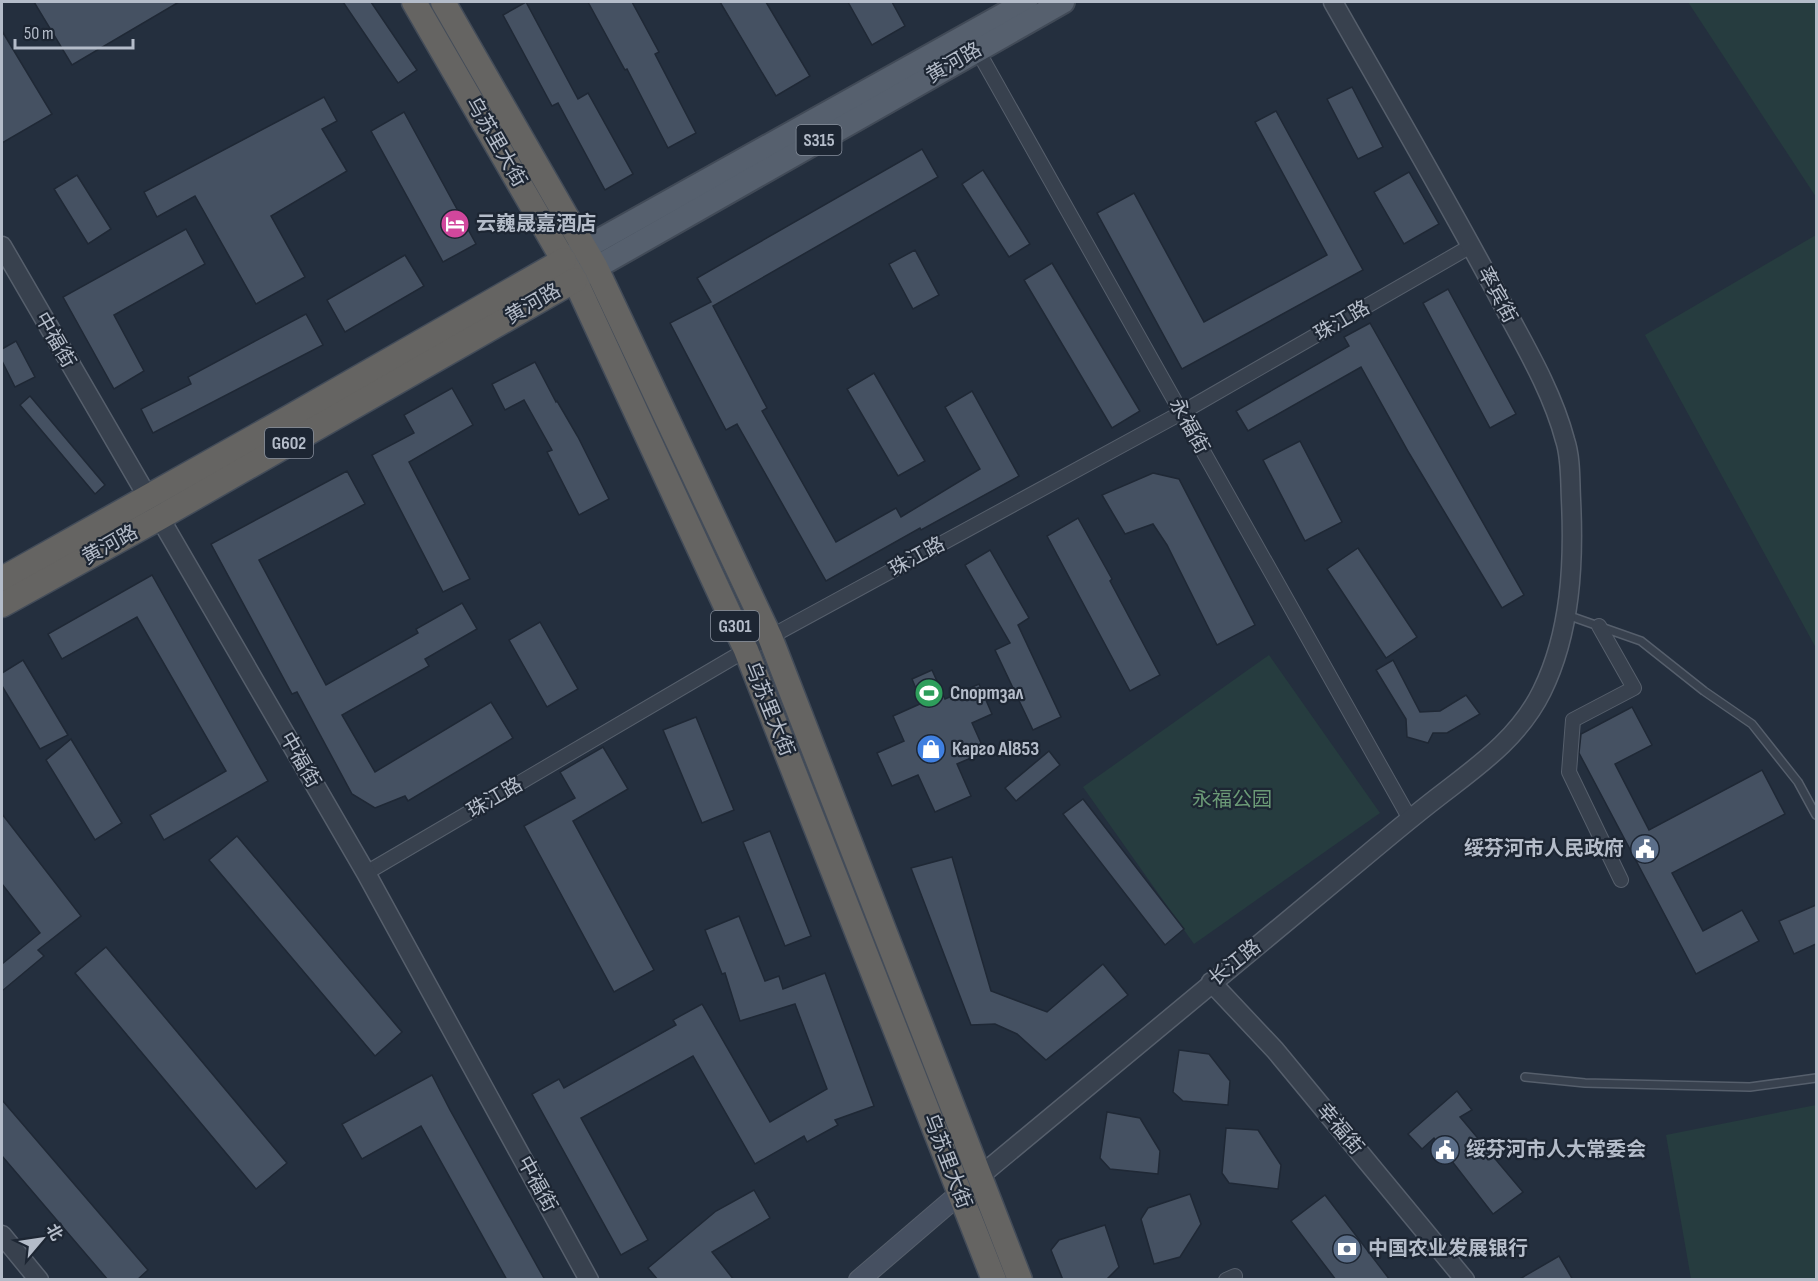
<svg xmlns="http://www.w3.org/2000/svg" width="1818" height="1281" viewBox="0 0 1818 1281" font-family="'Sofia Sans Condensed','Noto Sans SC',sans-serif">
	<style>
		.green { fill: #263c3f }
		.building { fill: #455162; stroke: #1f2835; stroke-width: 1.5 }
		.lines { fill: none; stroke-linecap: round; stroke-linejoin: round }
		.service-casing { stroke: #565f6c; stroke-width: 10 }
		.minor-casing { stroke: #565f6c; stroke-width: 16 }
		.tertiary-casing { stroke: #565f6c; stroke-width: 21 }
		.secondary-casing { stroke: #565f6c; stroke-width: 22 }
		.primary-casing { stroke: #414a57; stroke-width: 26 }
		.trunk-casing { stroke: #434c59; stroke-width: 27 }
		.service { stroke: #38414e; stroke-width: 7 }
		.minor { stroke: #38414e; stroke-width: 14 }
		.tertiary { stroke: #38414e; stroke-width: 18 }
		.secondary { stroke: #465061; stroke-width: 20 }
		.primary { stroke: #56606e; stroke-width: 22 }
		.trunk { stroke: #656462; stroke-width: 24 }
		.labels { text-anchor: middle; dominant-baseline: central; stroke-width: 4.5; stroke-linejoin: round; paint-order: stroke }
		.shield { fill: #1d2633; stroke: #878f9c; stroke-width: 1.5 }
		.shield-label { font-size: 18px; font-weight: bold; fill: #b4bcc9 }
		.street-label { font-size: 20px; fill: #b4bcc9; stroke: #1d2633 }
		.poi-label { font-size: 20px; font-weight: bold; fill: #b4bcc9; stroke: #1d2633; text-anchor: start }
		.park-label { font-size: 20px; fill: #6b9a76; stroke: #1d2633 }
	</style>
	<rect width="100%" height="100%" fill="#242f3e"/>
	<g class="green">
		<polygon points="1688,2 1816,2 1816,197"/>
		<polygon points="1816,235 1816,648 1645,335"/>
		<polygon points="1269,655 1380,813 1194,944 1083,787"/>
		<polygon points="1816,1105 1816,1279 1691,1279 1666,1135"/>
	</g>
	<g class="building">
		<polygon points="34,2 179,2 72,65"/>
		<polygon points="343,2 371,2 417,70 398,83"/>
		<polygon points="526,2 578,99 588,93 633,174 605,190 558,103 552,106 503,15"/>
		<polygon points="588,2 632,2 659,52 655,54 696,133 668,148 627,69 625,70"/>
		<polygon points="720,2 766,2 810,76 776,96"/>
		<polygon points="848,2 892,2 905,26 872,45"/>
		<polygon points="2,31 52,114 2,143"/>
		<polygon points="1352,87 1383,147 1358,159 1327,99"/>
		<polygon points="324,97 337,121 322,129 347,171 271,216 305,277 256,304 195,196 157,217 144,192"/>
		<polygon points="1276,111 1363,270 1182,369 1097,213 1134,193 1204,322 1327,255 1255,122"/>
		<polygon points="404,112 476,244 443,262 371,131"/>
		<polygon points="922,149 938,177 713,306 767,408 762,411 836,542 896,508 901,517 980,469 945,407 972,391 1019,476 921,530 920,528 826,581 737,424 726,430 670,323 711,302 697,278"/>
		<polygon points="983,170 1030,244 1009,257 962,184"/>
		<polygon points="1409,172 1439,224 1404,244 1374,192"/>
		<polygon points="77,175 111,229 88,244 54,189"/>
		<polygon points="186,229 205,264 114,315 144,371 114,389 63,297"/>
		<polygon points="915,250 939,295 913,309 889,264"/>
		<polygon points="405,255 424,286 345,332 327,300"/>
		<polygon points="1052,263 1140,411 1112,428 1024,280"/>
		<polygon points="1448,289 1516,414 1490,428 1423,303"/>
		<polygon points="306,314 323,345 153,433 141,409 191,384 188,377"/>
		<polygon points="1370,323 1524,595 1502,608 1409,453 1361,367 1248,431 1236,411 1349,346 1344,337"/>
		<polygon points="16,341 35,377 15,387 2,361 2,349"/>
		<polygon points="535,362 556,402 557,401 578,437 609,499 579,515 547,452 552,450 524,400 505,410 492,384"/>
		<polygon points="874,373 925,461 898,476 847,389"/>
		<polygon points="452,388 473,425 409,462 470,579 443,592 372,455 414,433 404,415"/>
		<polygon points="30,396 105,485 95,494 20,405"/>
		<polygon points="1300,441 1342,522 1305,541 1263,460"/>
		<polygon points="347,471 365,504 259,560 326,685 418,633 416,629 462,603 477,629 425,659 429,666 342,715 375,772 491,702 513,738 408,801 405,796 375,808 352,794 297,692 292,694 211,544"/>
		<polygon points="1153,473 1179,479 1255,625 1217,645 1167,545 1153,524 1125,534 1102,495"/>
		<polygon points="1078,518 1112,579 1110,581 1160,675 1130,691 1047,536"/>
		<polygon points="1358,548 1417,637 1386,658 1327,569"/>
		<polygon points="990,550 1029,618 1018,625 1061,717 1033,730 995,650 1010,643 965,565"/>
		<polygon points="152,575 268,781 164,840 150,815 226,771 137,617 62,659 48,634"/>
		<polygon points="540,622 578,689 547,707 509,640"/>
		<polygon points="23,660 68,735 40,749 2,686 2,673"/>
		<polygon points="1393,660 1420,712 1440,711 1466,695 1480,714 1447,733 1433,733 1428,743 1407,737 1406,719 1376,670"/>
		<polygon points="932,670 945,699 979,684 992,714 972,723 985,752 957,764 971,796 935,812 918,775 892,786 877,753 904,741 893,716 922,703 912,679"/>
		<polygon points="1632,707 1652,745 1615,764 1649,830 1762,770 1785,814 1672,873 1703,931 1742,910 1759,941 1696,974 1579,753 1581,734"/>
		<polygon points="696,717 734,810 702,823 663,730"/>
		<polygon points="71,739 122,823 95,840 46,760"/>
		<polygon points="603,747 628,789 573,821 654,970 614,992 524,826 575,798 560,772"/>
		<polygon points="1049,751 1060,765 1016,801 1005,788"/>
		<polygon points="1083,799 1184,929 1165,945 1063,814"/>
		<polygon points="2,814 81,916 38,950 44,956 2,991 2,964 40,933 2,884"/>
		<polygon points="770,831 811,936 785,946 743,842"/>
		<polygon points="237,836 402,1032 375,1056 209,860"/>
		<polygon points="952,857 991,991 1047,1012 1103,964 1128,995 1046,1060 1017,1034 995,1024 971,1025 911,868"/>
		<polygon points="1816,905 1816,944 1794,954 1779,921"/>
		<polygon points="739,916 765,981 779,976 783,989 825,973 874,1106 835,1120 838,1125 807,1142 804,1136 755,1164 693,1056 581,1118 648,1240 621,1255 532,1094 559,1079 564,1088 676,1025 673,1020 702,1004 770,1122 827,1089 795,1004 740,1021 725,973 722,974 705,930"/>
		<polygon points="106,947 287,1163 256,1189 75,973"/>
		<polygon points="1179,1050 1209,1054 1230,1081 1228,1105 1183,1101 1173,1092"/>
		<polygon points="432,1075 450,1110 545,1280 507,1280 421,1126 362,1159 342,1124"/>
		<polygon points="1457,1091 1472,1110 1460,1117 1523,1192 1493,1214 1434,1138 1422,1149 1408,1134"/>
		<polygon points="2,1100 148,1270 137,1280 108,1280 2,1156"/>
		<polygon points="1107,1112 1140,1118 1160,1151 1158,1174 1110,1169 1100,1158"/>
		<polygon points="1226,1128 1258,1130 1281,1165 1278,1189 1229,1183 1222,1173"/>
		<polygon points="754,1190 770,1218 712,1252 734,1280 658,1280 648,1268 716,1211"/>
		<polygon points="1190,1194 1201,1224 1180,1257 1154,1264 1141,1219 1148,1208"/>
		<polygon points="1325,1195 1390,1280 1336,1280 1291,1221"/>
		<polygon points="1105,1225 1119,1267 1106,1280 1063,1280 1051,1250 1059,1240"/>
		<polygon points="1559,1256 1573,1280 1518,1280"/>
	</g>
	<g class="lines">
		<g class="service-casing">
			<g id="service">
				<polyline points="1567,615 1641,641 1704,691 1752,724 1798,782 1816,815"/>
				<polyline points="1525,1077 1585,1083 1750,1087 1816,1078"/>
			</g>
		</g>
		<g class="minor-casing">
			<g id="minor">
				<polyline points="974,44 1410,819"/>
				<polyline points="1599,626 1634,688 1573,720 1569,772 1621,880"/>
				<polyline points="366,873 746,650 1181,413 1471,246"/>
				<polyline points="1226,1280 1235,1276"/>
			</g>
		</g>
		<g class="tertiary-casing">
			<g id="tertiary">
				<polyline points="2,246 366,873 589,1280"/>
				<polyline points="1211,982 1275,1050 1465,1280"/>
				<path d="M980 1176C1107 1070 1234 964 1362 859 1387 838 1412 817 1438 797 1478 766 1519 738 1542 691 1571 632 1574 563 1571 500 1570 480 1571 458 1565 440 1551 387 1520 338 1495 290 1443 193 1387 97 1333 2"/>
				<polyline points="2,1235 39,1280"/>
			</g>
		</g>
		<g class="secondary-casing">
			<polyline id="secondary" points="859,1280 971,1184"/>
		</g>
		<g class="primary-casing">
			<g id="primary">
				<polyline points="569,257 1026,2"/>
				<polyline points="581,276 1063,2"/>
			</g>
		</g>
		<g class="trunk-casing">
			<g id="trunk">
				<polyline points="414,2 575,280 746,650 994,1280"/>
				<polyline points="443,2 596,268 770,637 1020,1280"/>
				<polyline points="2,579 290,417 564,260"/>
				<polyline points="2,605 159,518 575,280"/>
			</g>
		</g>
		<use href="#service" class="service"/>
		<use href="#minor" class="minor"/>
		<use href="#tertiary" class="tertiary"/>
		<use href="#secondary" class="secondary"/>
		<use href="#primary" class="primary"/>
		<use href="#trunk" class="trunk"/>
	</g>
	<defs>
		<g id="hotel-disc" transform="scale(1.5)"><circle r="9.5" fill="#d1479c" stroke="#1d2633"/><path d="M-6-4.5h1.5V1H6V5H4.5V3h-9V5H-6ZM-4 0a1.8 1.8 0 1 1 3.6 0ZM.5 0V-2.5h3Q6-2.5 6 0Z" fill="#fff"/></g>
		<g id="stadium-disc" transform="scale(1.5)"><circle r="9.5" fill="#2e9e5b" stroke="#1d2633"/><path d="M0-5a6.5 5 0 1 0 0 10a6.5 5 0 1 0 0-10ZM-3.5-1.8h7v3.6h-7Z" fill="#fff"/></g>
		<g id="shop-disc" transform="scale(1.5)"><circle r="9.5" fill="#3f7fe0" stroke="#1d2633"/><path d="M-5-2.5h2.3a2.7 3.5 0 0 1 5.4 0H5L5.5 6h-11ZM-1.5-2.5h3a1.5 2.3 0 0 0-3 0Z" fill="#fff"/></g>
		<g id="civic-disc" transform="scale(1.5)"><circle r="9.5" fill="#5c6f8a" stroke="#1d2633"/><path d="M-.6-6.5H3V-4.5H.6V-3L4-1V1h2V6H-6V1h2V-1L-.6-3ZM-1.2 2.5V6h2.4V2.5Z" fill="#fff"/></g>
		<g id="bank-disc" transform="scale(1.5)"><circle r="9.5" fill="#5c6f8a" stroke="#1d2633"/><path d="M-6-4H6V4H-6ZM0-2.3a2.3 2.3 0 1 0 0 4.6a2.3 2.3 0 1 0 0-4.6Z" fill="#fff"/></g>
	</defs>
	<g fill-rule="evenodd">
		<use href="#hotel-disc" x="455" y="224"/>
		<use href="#stadium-disc" x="929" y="693"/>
		<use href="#shop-disc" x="931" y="749"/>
		<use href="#civic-disc" x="1645" y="849"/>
		<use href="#civic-disc" x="1445" y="1150"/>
		<use href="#bank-disc" x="1347" y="1249"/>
	</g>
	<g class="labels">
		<g class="shield">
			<rect x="796.5" y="125" width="45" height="30" rx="4.5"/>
			<rect x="265" y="428" width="48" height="30" rx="4.5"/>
			<rect x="711" y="611" width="48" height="30" rx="4.5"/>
		</g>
		<g class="shield-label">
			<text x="819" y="140">S315</text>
			<text x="289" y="443">G602</text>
			<text x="735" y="626">G301</text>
		</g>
		<g class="street-label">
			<text transform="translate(954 63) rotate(-30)">黄河路</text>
			<text transform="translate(496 142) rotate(60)">乌苏里大街</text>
			<text transform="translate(1497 295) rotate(62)">率宾街</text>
			<text transform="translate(533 304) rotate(-30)">黄河路</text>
			<text transform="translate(1342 321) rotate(-30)">珠江路</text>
			<text transform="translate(55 340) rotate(60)">中福街</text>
			<text transform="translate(1189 426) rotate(61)">永福街</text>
			<text transform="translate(110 545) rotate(-29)">黄河路</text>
			<text transform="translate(917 557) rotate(-29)">珠江路</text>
			<text transform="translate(769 709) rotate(68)">乌苏里大街</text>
			<text transform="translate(300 760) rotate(60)">中福街</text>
			<text transform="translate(495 798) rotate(-30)">珠江路</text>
			<text transform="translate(1235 963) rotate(-39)">长江路</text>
			<text transform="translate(1340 1129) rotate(50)">幸福街</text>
			<text transform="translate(947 1161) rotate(69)">乌苏里大街</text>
			<text transform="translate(537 1184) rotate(61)">中福街</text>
		</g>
		<g class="poi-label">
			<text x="476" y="224">云巍晟嘉酒店</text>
			<text x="950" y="693">Спортзал</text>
			<text x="952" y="749">Карго Al853</text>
			<text x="1624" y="849" text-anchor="end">绥芬河市人民政府</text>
			<text x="1466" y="1150">绥芬河市人大常委会</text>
			<text x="1368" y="1249">中国农业发展银行</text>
		</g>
		<g class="park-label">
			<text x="1232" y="800">永福公园</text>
		</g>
	</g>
	<rect width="1818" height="1281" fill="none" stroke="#b4bcc9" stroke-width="6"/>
	<g transform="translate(42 1239) rotate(61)" stroke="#1d2633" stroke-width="4.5" paint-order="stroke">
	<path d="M0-4.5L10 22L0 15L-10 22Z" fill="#b4bcc9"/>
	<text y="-9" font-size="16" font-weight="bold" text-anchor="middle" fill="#b4bcc9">北</text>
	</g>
	<path d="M15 39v9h118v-9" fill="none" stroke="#b4bcc9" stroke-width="3"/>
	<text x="24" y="39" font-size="18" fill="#b4bcc9" stroke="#1d2633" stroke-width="4.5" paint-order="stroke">50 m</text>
</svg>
